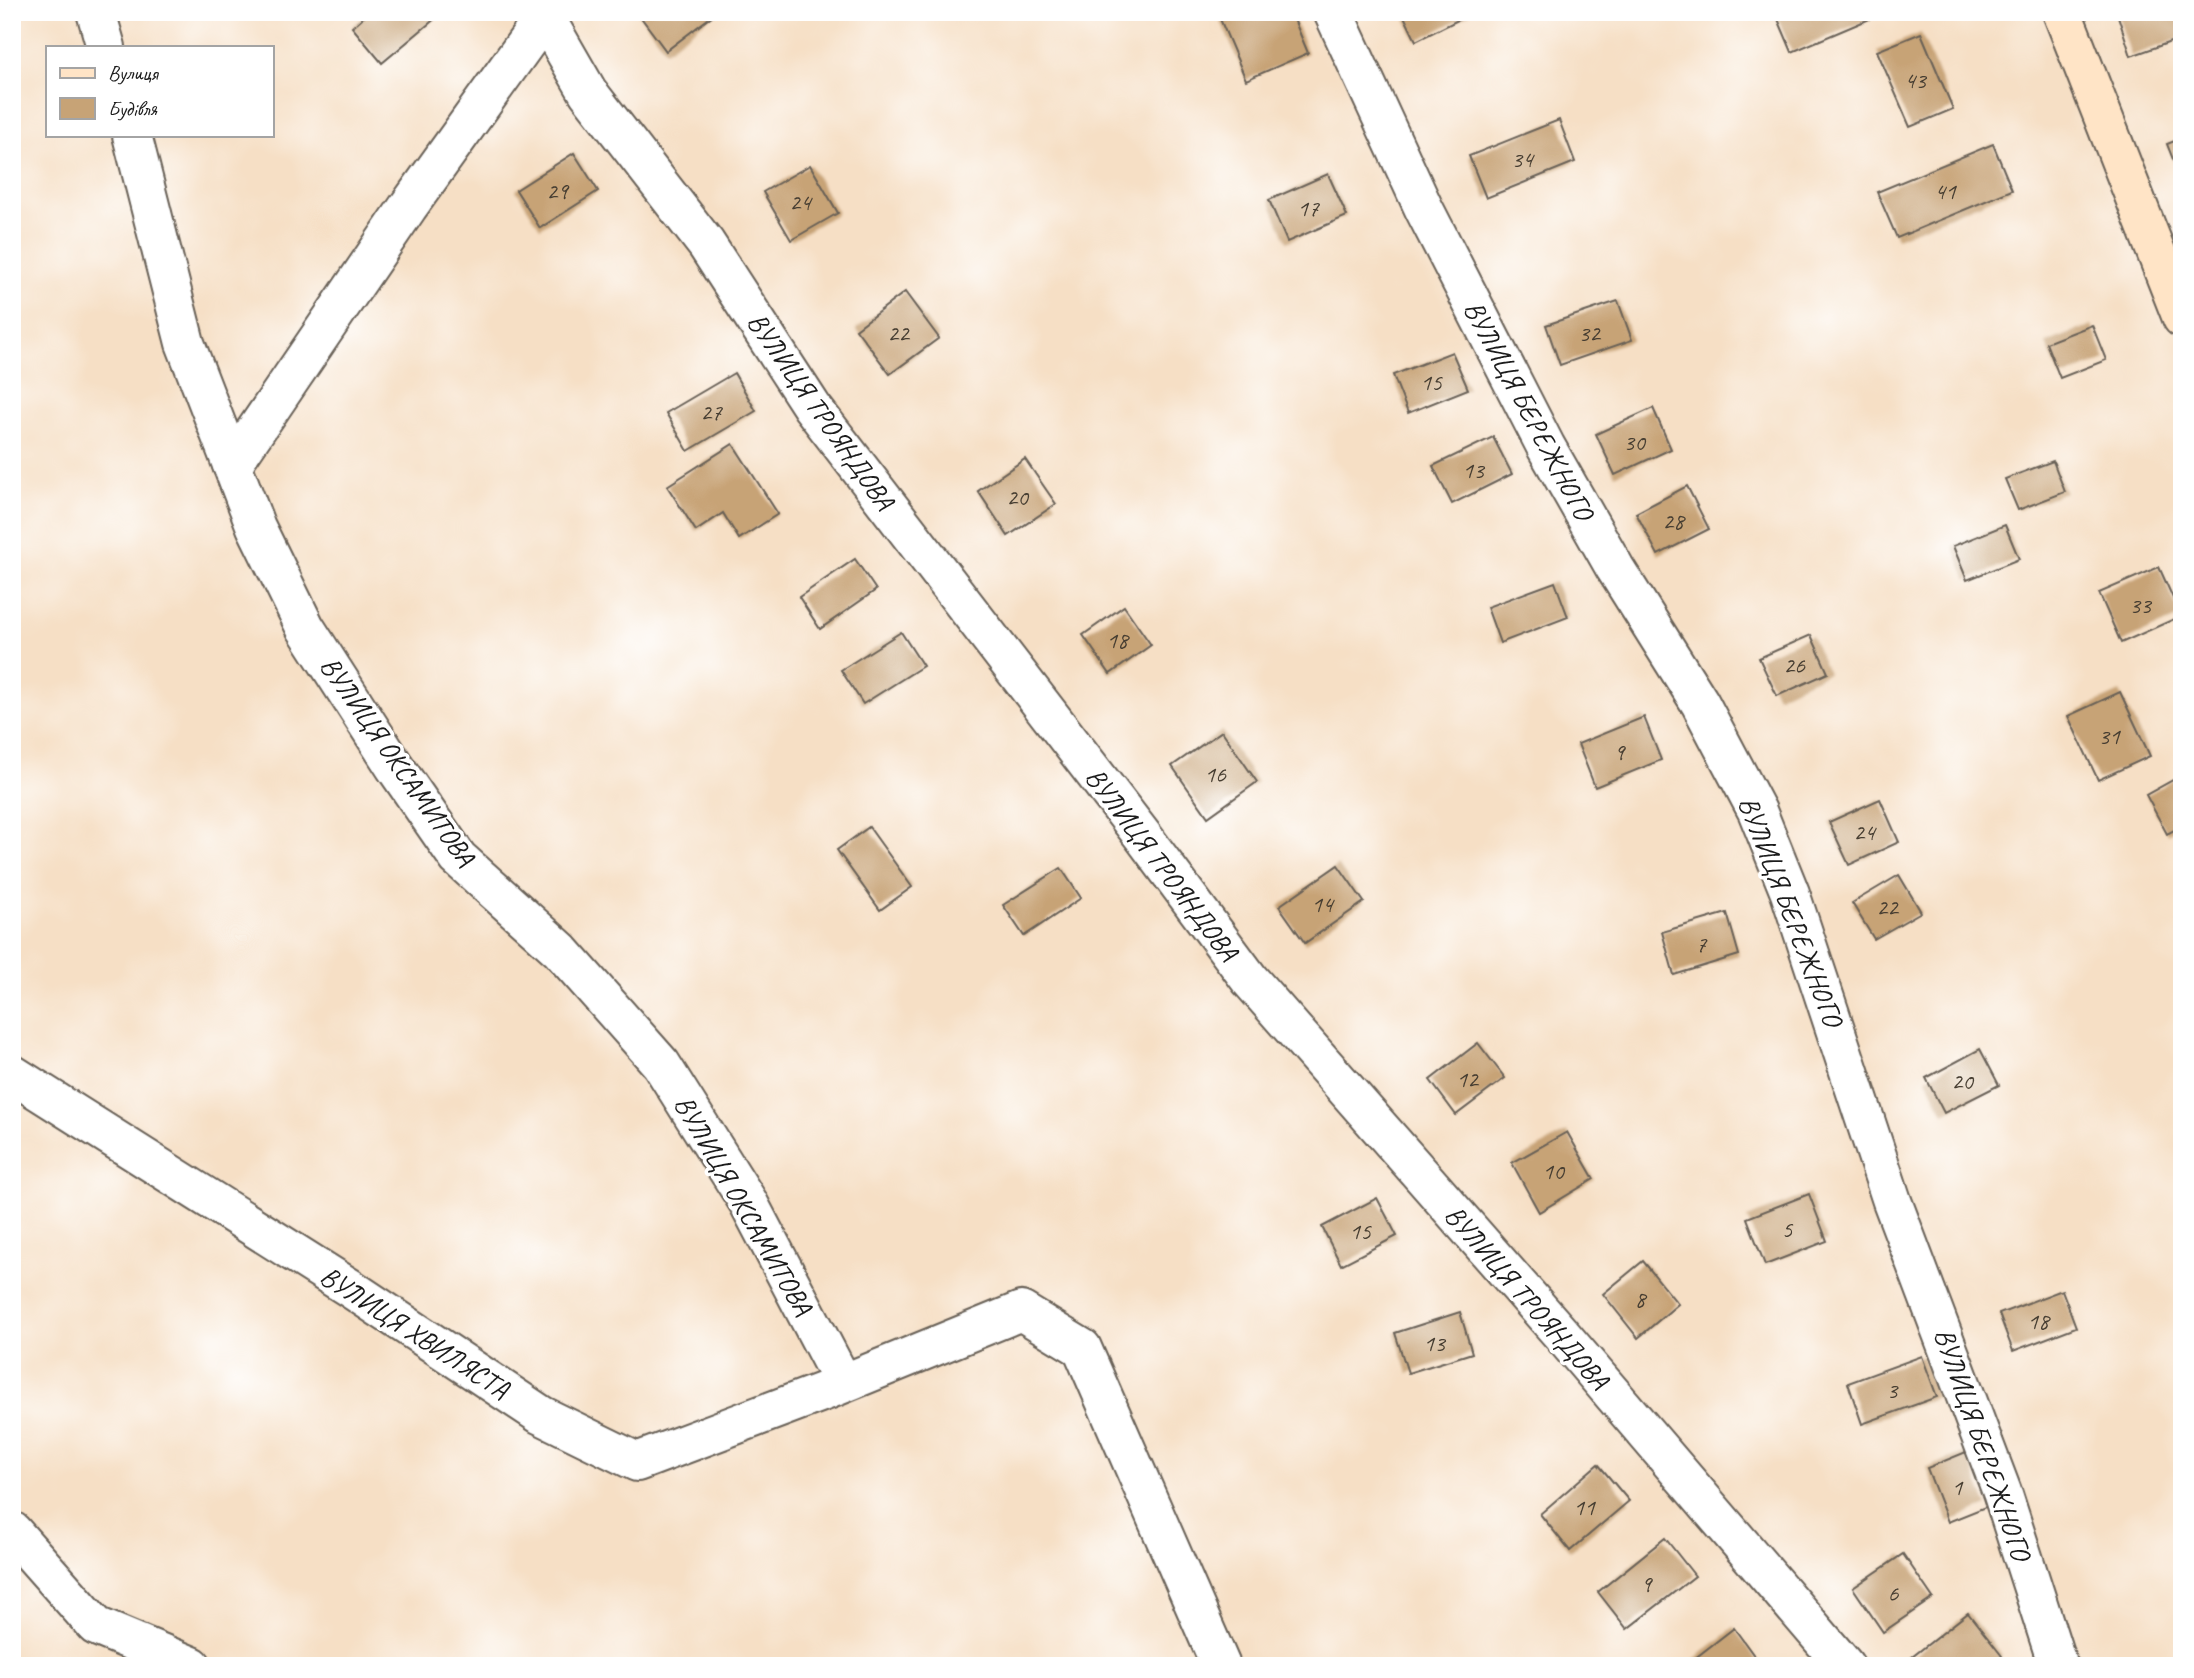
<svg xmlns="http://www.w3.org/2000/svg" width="2194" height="1678" viewBox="0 0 2194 1678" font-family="Caveat,sans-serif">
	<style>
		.building { fill: #c7a376 }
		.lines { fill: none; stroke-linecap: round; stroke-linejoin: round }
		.street-casing { stroke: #686057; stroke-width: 42 }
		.secondary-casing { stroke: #686057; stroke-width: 42 }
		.street { stroke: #fff; stroke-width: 38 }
		.secondary { stroke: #ffe4c6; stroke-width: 38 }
		.labels { text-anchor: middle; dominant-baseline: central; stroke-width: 7; stroke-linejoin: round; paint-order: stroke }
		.number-label { font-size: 24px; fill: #473e32 }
		.street-label { font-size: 28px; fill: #1c1c1c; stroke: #fff }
	</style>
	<rect width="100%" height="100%" fill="#fff"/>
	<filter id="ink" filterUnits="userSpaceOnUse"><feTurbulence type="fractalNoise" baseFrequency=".0143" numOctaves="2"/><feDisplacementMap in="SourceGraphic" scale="14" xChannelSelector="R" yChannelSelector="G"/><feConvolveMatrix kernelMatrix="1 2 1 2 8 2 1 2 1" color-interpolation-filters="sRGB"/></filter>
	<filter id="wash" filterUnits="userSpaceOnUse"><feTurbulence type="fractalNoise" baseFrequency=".00686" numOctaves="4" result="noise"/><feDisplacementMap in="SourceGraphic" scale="28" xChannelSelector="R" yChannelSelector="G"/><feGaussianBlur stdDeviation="1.57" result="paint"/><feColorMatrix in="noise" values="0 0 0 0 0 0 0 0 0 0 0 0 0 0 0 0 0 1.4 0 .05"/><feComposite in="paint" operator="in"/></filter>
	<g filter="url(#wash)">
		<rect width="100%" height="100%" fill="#f6dfc5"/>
		<g id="blocks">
			<g class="building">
				<polygon points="369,12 443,12 382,63 352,27"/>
				<polygon points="637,12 711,12 713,15 666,51"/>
				<polygon points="1236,12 1291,12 1308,53 1246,80 1220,19"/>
				<polygon points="1402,12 1469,12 1470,14 1416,41"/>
				<polygon points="1775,12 1886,12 1792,52"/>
				<polygon points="2119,12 2182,12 2182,38 2131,56 2117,13"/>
				<polygon points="1921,33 1953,109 1910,127 1877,51"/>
				<polygon points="1559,120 1575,162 1486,198 1469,156"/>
				<polygon points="2182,138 2182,182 2167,144"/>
				<polygon points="1993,144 2012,190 1897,238 1877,192"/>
				<polygon points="574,153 598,191 540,228 516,190"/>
				<polygon points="810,165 838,213 791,240 763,192"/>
				<polygon points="1328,174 1347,216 1287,242 1269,200"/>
				<polygon points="905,292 939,338 890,374 856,329"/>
				<polygon points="1618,301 1632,340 1560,365 1546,325"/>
				<polygon points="2092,325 2106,360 2060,378 2046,343"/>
				<polygon points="1452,352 1468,389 1408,413 1393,375"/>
				<polygon points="734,373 756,411 688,451 666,413"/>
				<polygon points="1653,408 1671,449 1615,475 1596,434"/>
				<polygon points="1493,437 1512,474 1452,504 1433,466"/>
				<polygon points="733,444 778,514 739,539 723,513 696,531 667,486"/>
				<polygon points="1025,459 1056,504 1008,536 978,491"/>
				<polygon points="2053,461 2065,492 2018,510 2005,479"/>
				<polygon points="1687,486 1709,529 1658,555 1636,513"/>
				<polygon points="2005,525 2019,559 1967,580 1953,546"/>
				<polygon points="855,559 876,590 820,629 799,597"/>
				<polygon points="2159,567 2181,616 2121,643 2099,593"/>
				<polygon points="1555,582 1568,617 1500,643 1487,607"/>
				<polygon points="1124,606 1151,645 1110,674 1083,635"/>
				<polygon points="901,632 923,666 863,704 841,670"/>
				<polygon points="1811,635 1828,673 1777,696 1759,658"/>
				<polygon points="2120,692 2150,756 2098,780 2068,716"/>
				<polygon points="1644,717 1661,760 1595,787 1578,744"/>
				<polygon points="1222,731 1257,782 1208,817 1172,766"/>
				<polygon points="2182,775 2182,826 2167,834 2146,795"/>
				<polygon points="1880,799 1899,842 1849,865 1829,822"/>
				<polygon points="869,827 912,887 880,910 837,850"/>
				<polygon points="1338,865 1364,902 1305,943 1279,906"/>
				<polygon points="1061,868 1081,898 1024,936 1003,905"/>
				<polygon points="1899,875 1921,912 1874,939 1852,903"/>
				<polygon points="1727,913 1739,955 1674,975 1662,932"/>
				<polygon points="1478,1043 1505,1078 1456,1115 1430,1080"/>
				<polygon points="1980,1049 1999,1085 1944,1113 1926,1078"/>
				<polygon points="1567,1132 1594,1179 1539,1212 1512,1163"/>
				<polygon points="1809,1194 1827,1241 1765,1265 1747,1218"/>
				<polygon points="1377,1198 1397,1236 1341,1265 1322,1227"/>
				<polygon points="1643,1261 1678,1304 1638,1338 1603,1294"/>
				<polygon points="2062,1290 2076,1327 2013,1351 1999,1314"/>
				<polygon points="1460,1312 1472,1353 1408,1373 1395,1333"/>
				<polygon points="1922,1356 1937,1397 1862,1424 1848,1383"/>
				<polygon points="1966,1452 1988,1506 1948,1522 1927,1468"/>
				<polygon points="1598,1464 1629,1501 1570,1551 1540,1514"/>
				<polygon points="1665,1538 1695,1576 1627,1629 1598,1592"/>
				<polygon points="1903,1554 1933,1598 1883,1632 1853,1588"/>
				<polygon points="1968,1613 2002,1656 1990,1666 1911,1666 1907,1661"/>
				<polygon points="1734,1628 1760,1664 1758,1666 1685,1666"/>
			</g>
		</g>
	</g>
	<g filter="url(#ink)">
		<use href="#blocks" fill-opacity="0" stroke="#686057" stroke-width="2"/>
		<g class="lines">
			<g class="street-casing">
				<g id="street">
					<polyline points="96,12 106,47"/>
					<polyline points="542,12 588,92 706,244 812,407 1142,835 1250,980 1562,1335 1845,1666"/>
					<polyline points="1333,12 1424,209 1546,447 1615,568 1700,703 1757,811 1790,893 1892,1201 2002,1492 2058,1666"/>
					<polyline points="132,135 185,343 256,527 305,627 395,767 458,858 560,950 661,1064 748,1202 843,1383"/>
					<polyline points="232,465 408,207 548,12"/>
					<polyline points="12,1074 350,1288 541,1415 637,1462 830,1389 1021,1311 1082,1348 1221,1666"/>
					<polyline points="12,1531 96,1626 192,1666"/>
				</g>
			</g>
			<g class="secondary-casing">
				<polyline id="secondary" points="2062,12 2182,318"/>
			</g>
			<use href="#street" class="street"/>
			<use href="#secondary" class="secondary"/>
		</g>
	</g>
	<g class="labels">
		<g class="number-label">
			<text x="1915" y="80">43</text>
			<text x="1522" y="159">34</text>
			<text x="557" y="191">29</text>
			<text x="1945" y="191">41</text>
			<text x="800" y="202">24</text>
			<text x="1308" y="208">17</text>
			<text x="898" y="333">22</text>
			<text x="1589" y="333">32</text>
			<text x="1431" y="382">15</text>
			<text x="711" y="412">27</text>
			<text x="1634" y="442">30</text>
			<text x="1473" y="470">13</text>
			<text x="1017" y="497">20</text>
			<text x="1673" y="521">28</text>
			<text x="2140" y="605">33</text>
			<text x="1117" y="640">18</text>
			<text x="1794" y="665">26</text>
			<text x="2109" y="736">31</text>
			<text x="1619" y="752">9</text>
			<text x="1215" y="774">16</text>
			<text x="1864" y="832">24</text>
			<text x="1322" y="904">14</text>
			<text x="1887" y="907">22</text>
			<text x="1701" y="944">7</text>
			<text x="1467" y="1079">12</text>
			<text x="1962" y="1081">20</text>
			<text x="1553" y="1171">10</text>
			<text x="1787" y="1229">5</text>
			<text x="1360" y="1231">15</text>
			<text x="1640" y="1299">8</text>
			<text x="2038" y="1321">18</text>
			<text x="1434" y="1343">13</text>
			<text x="1892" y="1390">3</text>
			<text x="1957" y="1487">1</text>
			<text x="1584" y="1507">11</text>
			<text x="1646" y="1584">9</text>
			<text x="1893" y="1593">6</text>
		</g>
		<g class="street-label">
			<text transform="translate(1529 410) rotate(62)">ВУЛИЦЯ БЕРЕЖНОГО</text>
			<text transform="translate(821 411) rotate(55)">ВУЛИЦЯ ТРОЯНДОВА</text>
			<text transform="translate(398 761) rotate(55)">ВУЛИЦЯ ОКСАМИТОВА</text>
			<text transform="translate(1162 864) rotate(53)">ВУЛИЦЯ ТРОЯНДОВА</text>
			<text transform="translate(1791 911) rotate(69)">ВУЛИЦЯ БЕРЕЖНОГО</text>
			<text transform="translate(744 1205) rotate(60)">ВУЛИЦЯ ОКСАМИТОВА</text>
			<text transform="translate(1527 1297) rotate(49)">ВУЛИЦЯ ТРОЯНДОВА</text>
			<text transform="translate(415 1332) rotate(33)">ВУЛИЦЯ ХВИЛЯСТА</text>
			<text transform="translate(1983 1444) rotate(71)">ВУЛИЦЯ БЕРЕЖНОГО</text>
		</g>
	</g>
	<rect width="2194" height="1678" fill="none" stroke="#fff" stroke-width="42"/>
	<rect x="46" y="46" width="228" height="91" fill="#ffffff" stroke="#a4a4a4" stroke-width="2"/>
	<rect x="60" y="68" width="35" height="10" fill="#ffe4c6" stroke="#a4a4a4" stroke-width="2"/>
	<text x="108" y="80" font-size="21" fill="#1c1c1c">Вулиця</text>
	<rect x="60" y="98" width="35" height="21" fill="#c7a376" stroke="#a4a4a4" stroke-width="2"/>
	<text x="108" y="116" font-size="21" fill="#1c1c1c">Будівля</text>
</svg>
